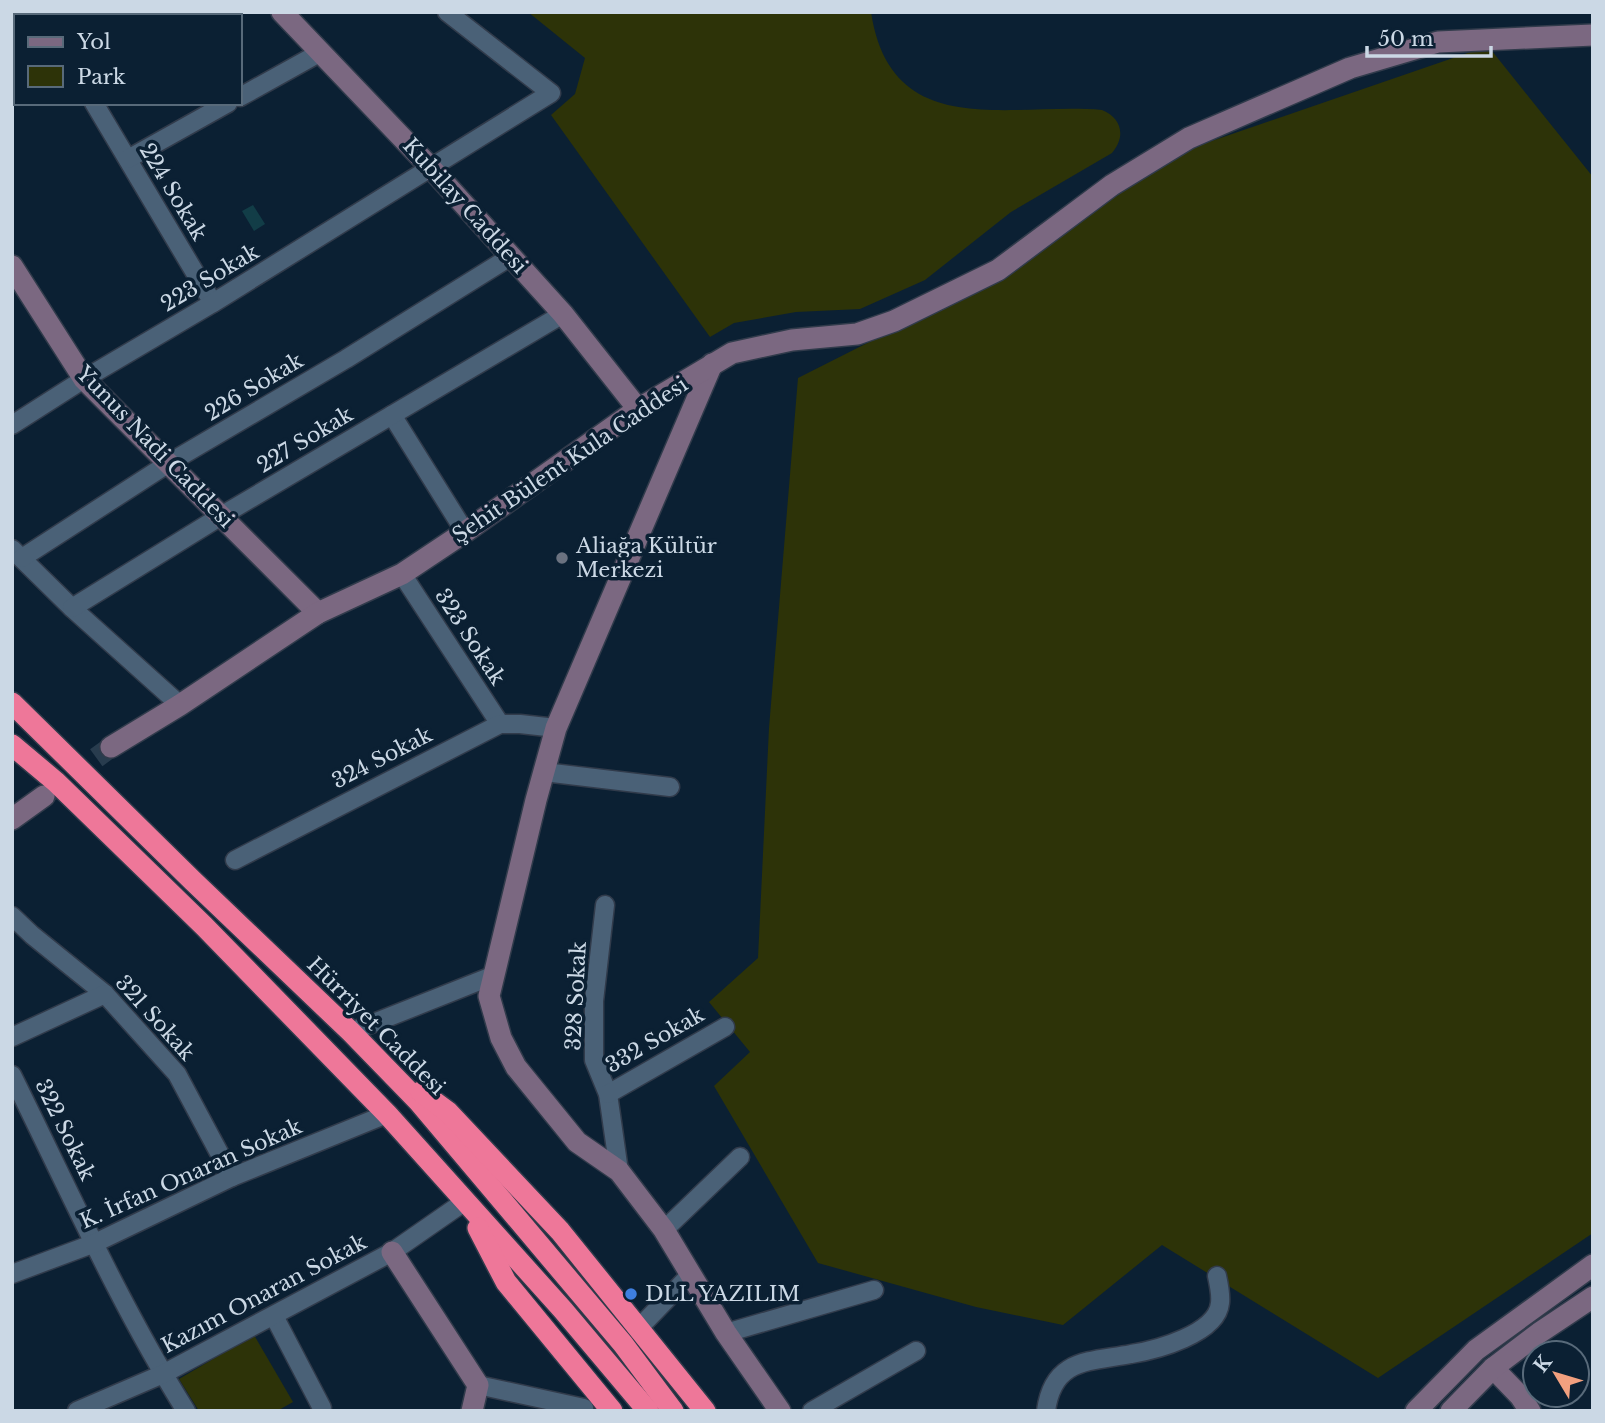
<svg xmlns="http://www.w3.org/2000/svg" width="1605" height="1423" viewBox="0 0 1605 1423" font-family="'Libre Baskerville',serif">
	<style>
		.green { fill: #2d3308 }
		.water { fill: #123d47 }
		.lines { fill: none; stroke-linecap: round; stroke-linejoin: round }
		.secondary-tunnel { stroke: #283c4e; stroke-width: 21; stroke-dasharray: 21 10; stroke-linecap: butt }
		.street-casing { stroke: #313b4b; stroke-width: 21 }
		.secondary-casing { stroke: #313b4b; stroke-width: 24 }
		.highway-casing { stroke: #313b4b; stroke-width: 24 }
		.street { stroke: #4a6177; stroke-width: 18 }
		.secondary { stroke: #7b6881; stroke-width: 21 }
		.highway { stroke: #e79; stroke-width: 21 }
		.worship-dot { fill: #6b7280; stroke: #0b2033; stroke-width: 2.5 }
		.shop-dot { fill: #3f7fe0; stroke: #0b2033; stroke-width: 2.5 }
		.labels { text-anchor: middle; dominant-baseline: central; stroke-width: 7; stroke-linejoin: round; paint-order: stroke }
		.street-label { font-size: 21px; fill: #cbd8e5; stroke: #0b2033 }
		.poi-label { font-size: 21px; fill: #cbd8e5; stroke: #0b2033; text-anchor: start }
	</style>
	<rect width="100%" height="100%" fill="#0b2033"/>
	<g class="green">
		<path d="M528 12H871C891 143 1009 102 1102 110 1122 118 1126 137 1112 153L1011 212 925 280 860 309 796 312 734 323 710 337 551 115 575 94 585 58Z"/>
		<polygon points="1488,46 1593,177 1593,1233 1378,1378 1162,1245 1063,1325 976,1307 818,1263 714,1086 750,1052 709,1002 758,958 769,728 798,378 998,277 1171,155"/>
		<polygon points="254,1335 293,1402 277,1411 199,1411 179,1379"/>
	</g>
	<polygon class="water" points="253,205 265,224 254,231 242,211"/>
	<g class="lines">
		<polyline class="secondary-tunnel" points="46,794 111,747"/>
		<g class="street-casing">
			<g id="street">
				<polyline points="38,12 40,16"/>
				<polyline points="101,16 106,12"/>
				<polyline points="12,72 16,70"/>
				<polyline points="240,97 321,52"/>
				<polyline points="94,103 213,303"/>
				<polyline points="128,159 228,103"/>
				<polyline points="392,415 465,532"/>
				<polyline points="12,425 84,379 213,303 551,93 447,12"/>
				<polyline points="12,549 72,608 180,705"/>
				<polyline points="22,558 169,463 346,359 510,257"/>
				<polyline points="402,574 500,724"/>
				<polyline points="72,608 221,516 563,314"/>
				<polyline points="544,772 670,787"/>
				<polyline points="235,860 500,724 520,724 556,728"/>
				<polyline points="605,905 594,1001 594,1060 608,1094 619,1171"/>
				<polyline points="12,916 32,935 105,994 177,1074 232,1177"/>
				<polyline points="351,1032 492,976"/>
				<polyline points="12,1037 105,994"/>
				<path d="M12 1075C68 1188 119 1304 186 1411"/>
				<polyline points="608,1094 725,1027"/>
				<polyline points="664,1230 740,1157"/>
				<polyline points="12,1274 95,1243 232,1177 387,1114"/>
				<polyline points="274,1316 322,1408"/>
				<polyline points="638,1329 691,1274"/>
				<polyline points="726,1333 874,1290"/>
				<polyline points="478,1385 584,1408"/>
				<polyline points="77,1411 163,1374 392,1252 464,1202"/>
				<polyline points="812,1411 916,1351"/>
				<path d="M1046 1411C1053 1358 1089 1362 1131 1354 1156 1350 1217 1334 1220 1303 1221 1295 1219 1285 1217 1276"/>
			</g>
		</g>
		<g class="secondary-casing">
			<g id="secondary">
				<polyline points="282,12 431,168 563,314 638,409"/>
				<polyline points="12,266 84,379 318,613"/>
				<polyline points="712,364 556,728 536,800 489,996 501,1038 516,1067 577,1142 619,1171 664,1230 726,1333 780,1411"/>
				<polyline points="111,747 180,705 318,613 402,574 465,532 638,409 732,353 792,340 857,334 894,321 998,270 1112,185 1189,138 1350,68 1438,42 1593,35"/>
				<polyline points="12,819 44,796"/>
				<polyline points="392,1252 478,1385 472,1411"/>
				<polyline points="1493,1368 1520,1396 1530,1411"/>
				<polyline points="1416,1411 1476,1350 1593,1265"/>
				<polyline points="1451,1411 1493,1368 1539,1333 1593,1297"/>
			</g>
		</g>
		<g class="highway-casing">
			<g id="highway">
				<polyline points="12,703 193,881 351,1032 419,1102 623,1344 673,1411"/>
				<polyline points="12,745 56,782 204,926 387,1114 563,1310 648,1411"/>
				<polyline points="421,1092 448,1112 560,1231 705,1411"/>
				<polyline points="478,1228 506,1282 612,1411"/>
			</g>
		</g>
		<use href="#street" class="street"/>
		<use href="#secondary" class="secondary"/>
		<use href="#highway" class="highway"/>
	</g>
	<circle class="worship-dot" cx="562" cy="558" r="7"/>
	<circle class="shop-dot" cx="631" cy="1294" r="7"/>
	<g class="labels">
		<g class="street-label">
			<text transform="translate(173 192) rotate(59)">224 Sokak</text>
			<text transform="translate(465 206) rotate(48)">Kubilay Caddesi</text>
			<text transform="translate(210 278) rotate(-31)">223 Sokak</text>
			<text transform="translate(254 387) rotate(-31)">226 Sokak</text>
			<text transform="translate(305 440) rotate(-31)">227 Sokak</text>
			<text transform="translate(155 447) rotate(46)">Yunus Nadi Caddesi</text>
			<text transform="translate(570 460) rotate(-34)">Şehit Bülent Kula Caddesi</text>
			<text transform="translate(470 637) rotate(57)">323 Sokak</text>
			<text transform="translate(382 758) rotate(-27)">324 Sokak</text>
			<text transform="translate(576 996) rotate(-87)">328 Sokak</text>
			<text transform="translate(155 1018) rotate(48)">321 Sokak</text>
			<text transform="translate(376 1026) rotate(45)">Hürriyet Caddesi</text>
			<text transform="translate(655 1040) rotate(-30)">332 Sokak</text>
			<text transform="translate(65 1130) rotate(64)">322 Sokak</text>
			<text transform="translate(191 1174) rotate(-24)">K. İrfan Onaran Sokak</text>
			<text transform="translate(264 1294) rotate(-28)">Kazım Onaran Sokak</text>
		</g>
		<g class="poi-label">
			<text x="576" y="546">Aliağa Kültür<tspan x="576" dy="24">Merkezi</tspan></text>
			<text x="645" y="1294">DLL YAZILIM</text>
		</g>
	</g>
	<rect width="1605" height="1423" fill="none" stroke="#cbd8e5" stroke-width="28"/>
	<rect x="14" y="14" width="228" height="91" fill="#0b2033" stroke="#586a7a" stroke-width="2"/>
	<rect x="28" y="37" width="35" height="10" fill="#7b6881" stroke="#586a7a" stroke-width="2"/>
	<text x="77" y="49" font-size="21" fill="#cbd8e5">Yol</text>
	<rect x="28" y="66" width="35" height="21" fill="#2d3308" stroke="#586a7a" stroke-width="2"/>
	<text x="77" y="84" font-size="21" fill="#cbd8e5">Park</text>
	<g transform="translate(1556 1374) rotate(308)"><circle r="33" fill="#0b2033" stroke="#586a7a" stroke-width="2"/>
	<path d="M0-5L12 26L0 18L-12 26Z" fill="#f2a07f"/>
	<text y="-10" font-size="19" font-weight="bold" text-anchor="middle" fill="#cbd8e5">K</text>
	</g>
	<path d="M1367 46v10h124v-10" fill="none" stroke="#cbd8e5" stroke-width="3.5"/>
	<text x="1378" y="46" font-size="21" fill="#cbd8e5" stroke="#0b2033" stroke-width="5" paint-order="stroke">50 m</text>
</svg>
